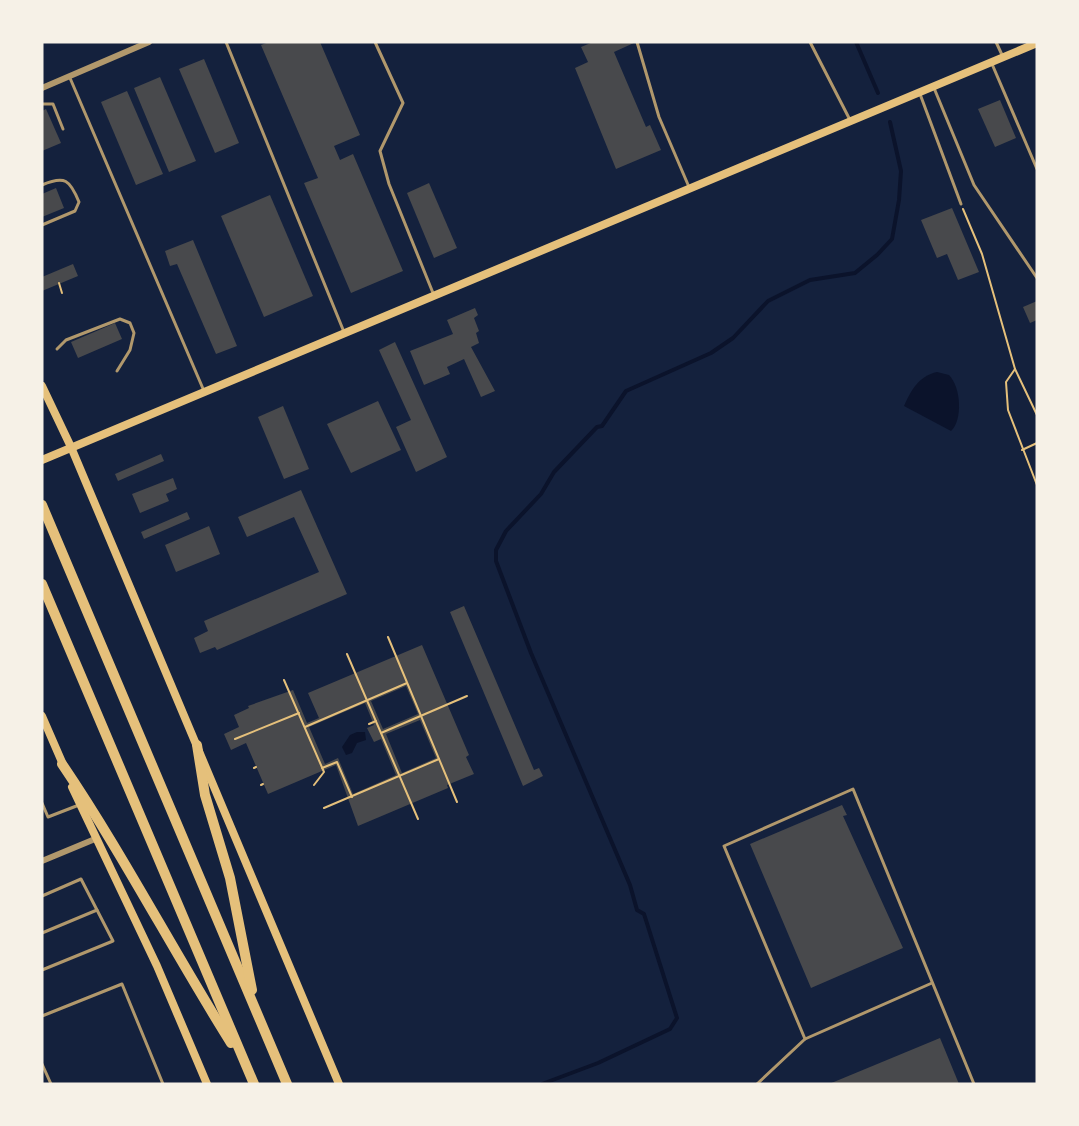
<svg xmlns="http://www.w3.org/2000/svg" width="1079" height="1126" viewBox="0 0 1079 1126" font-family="'DejaVu Sans',sans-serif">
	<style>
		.water { fill: #0b132b }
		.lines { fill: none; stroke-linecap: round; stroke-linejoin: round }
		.stream { stroke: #0b132b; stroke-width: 4 }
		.building { fill: #48494c; fill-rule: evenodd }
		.path { stroke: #e5c07b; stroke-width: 2 }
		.service { stroke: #b1986c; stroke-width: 3 }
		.minor { stroke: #b1986c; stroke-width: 6 }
		.secondary { stroke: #e5c07b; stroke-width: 8 }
		.motorway { stroke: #e5c07b; stroke-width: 10 }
	</style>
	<rect width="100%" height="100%" fill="#14213d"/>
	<g class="water">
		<path d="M937 372 949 375C961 387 963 420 951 431L904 406C911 390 919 376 937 372Z"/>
		<polygon points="357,732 365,732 366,740 357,743 352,753 346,755 342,747 350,735"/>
	</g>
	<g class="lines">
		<g class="stream">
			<polyline points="856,42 878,93"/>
			<polyline points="542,1084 598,1063 670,1029 677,1018 644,914 637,910 630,885 531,653 496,561 496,550 506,531 541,494 554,472 597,427 602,426 626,391 711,353 733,338 768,301 810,280 855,273 877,255 892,239 899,200 901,171 890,122"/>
		</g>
	</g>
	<g class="building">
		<polygon points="269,42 320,42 360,135 334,146 340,160 353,154 403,271 351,293 304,183 318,178 261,45"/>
		<polygon points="593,42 636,42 614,52 646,127 650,125 661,150 616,169 575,68 588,62 581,47"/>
		<polygon points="204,59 239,143 215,153 179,69"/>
		<polygon points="160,77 196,161 169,172 134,88"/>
		<polygon points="127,91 163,174 136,185 101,102"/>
		<polygon points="1000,100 1016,138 995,147 978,109"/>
		<polygon points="46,109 61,143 42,151 42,111"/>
		<polygon points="429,183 457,248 434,258 407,193"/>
		<polygon points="56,188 64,208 42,217 42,194"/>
		<polygon points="270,195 313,296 264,317 221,216"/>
		<polygon points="952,208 979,272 958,280 947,254 937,258 921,220"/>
		<polygon points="193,240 237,346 216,354 177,264 170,266 165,251"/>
		<polygon points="73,264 78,276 42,291 42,277"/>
		<polygon points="1037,301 1037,320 1030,323 1023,307"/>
		<polygon points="475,308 478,315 474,318 479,331 476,333 479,343 471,347 495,391 481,397 464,359 447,367 450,374 424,385 410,351 453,334 447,320"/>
		<polygon points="115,323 122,339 78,358 71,342"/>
		<polygon points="395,342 447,457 416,472 396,427 411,420 379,350"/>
		<polygon points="378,401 401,450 351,473 327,424"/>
		<polygon points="283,406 309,469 284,479 258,417"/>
		<polygon points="161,454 164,461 118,481 115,474"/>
		<polygon points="173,478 177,489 166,494 169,501 140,513 132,494"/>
		<polygon points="301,490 347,594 217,650 215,647 200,653 194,638 208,631 204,621 319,572 294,517 247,537 238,517"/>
		<polygon points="187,512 190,519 144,539 141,532"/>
		<polygon points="209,526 220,554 176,572 165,545"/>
		<polygon points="464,606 534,770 539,768 543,776 523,786 450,612"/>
		<path d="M422 645 469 755 466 757 474 774 447 785 448 788 358 826 336 765 268 794 246 743 231 750 224 734 239 727 234 715 249 708 248 706 293 690 307 723 319 718 308 693ZM406 686 418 714 383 729 371 701ZM365 703 374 725 367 728 374 742 381 739 396 775 353 794 338 758 325 764 309 727ZM420 720 436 758 402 773 386 734Z"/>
		<polygon points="842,805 847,815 843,816 903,948 811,988 750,844"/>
		<polygon points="940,1038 959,1084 829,1084"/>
	</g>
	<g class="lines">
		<g class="path">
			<polyline points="963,209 982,254 1015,369 1037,415"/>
			<polyline points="59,283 62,293"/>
			<polyline points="1015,369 1006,382 1008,410 1037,485"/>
			<polyline points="1022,450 1037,443"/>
			<polyline points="388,637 457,802"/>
			<polyline points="347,654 418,819"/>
			<polyline points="284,680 324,772 314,785"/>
			<polyline points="369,724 376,721"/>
			<polyline points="305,727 407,683"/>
			<polyline points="381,733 467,696"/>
			<polyline points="235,739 299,713"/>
			<polyline points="254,768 256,767"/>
			<polyline points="322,768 337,762 352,797"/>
			<polyline points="261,785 263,784"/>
			<polyline points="324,808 439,759"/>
		</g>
		<g class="service">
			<polyline points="226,42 344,332"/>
			<polyline points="375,42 403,103 380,151 389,184 433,293"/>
			<polyline points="637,42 659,117 689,187"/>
			<polyline points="810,42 850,120"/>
			<polyline points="996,42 1003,57"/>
			<polyline points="992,64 1037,169"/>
			<polyline points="70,78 204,391"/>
			<polyline points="934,88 974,185 1037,278"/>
			<polyline points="920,94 961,204"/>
			<polyline points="42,104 53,104 63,129"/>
			<path d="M42 185C65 175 70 180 79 202L75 211 42 225"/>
			<polyline points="57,349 66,340 120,319 130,323 134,333 130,350 117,371"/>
			<polyline points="42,803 48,817 79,805"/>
			<polyline points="42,896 81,879 113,941 42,970"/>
			<polyline points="42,933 97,910"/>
			<polyline points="42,1016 122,984 163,1084"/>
			<polyline points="805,1039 932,983"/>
			<polyline points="42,1064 51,1084"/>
			<polyline points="757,1084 805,1039 724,846 853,789 974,1084"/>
		</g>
		<g class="minor">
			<polyline points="42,88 149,42"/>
			<polyline points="42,861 95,839"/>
		</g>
		<g class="secondary">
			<polyline points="42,386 71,447 339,1084"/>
			<polyline points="42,460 1037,43"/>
			<polyline points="42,716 65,769"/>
			<polyline points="72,787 157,966 207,1084"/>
		</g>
		<g class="motorway">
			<polyline points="42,505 287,1084"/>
			<polyline points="42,584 254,1084"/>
			<polyline points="197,745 205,795 230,878 252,990"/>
			<path d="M62 764C123 854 173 951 231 1043"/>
		</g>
	</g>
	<rect width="1079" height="1126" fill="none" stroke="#f6f1e7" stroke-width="87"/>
</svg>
